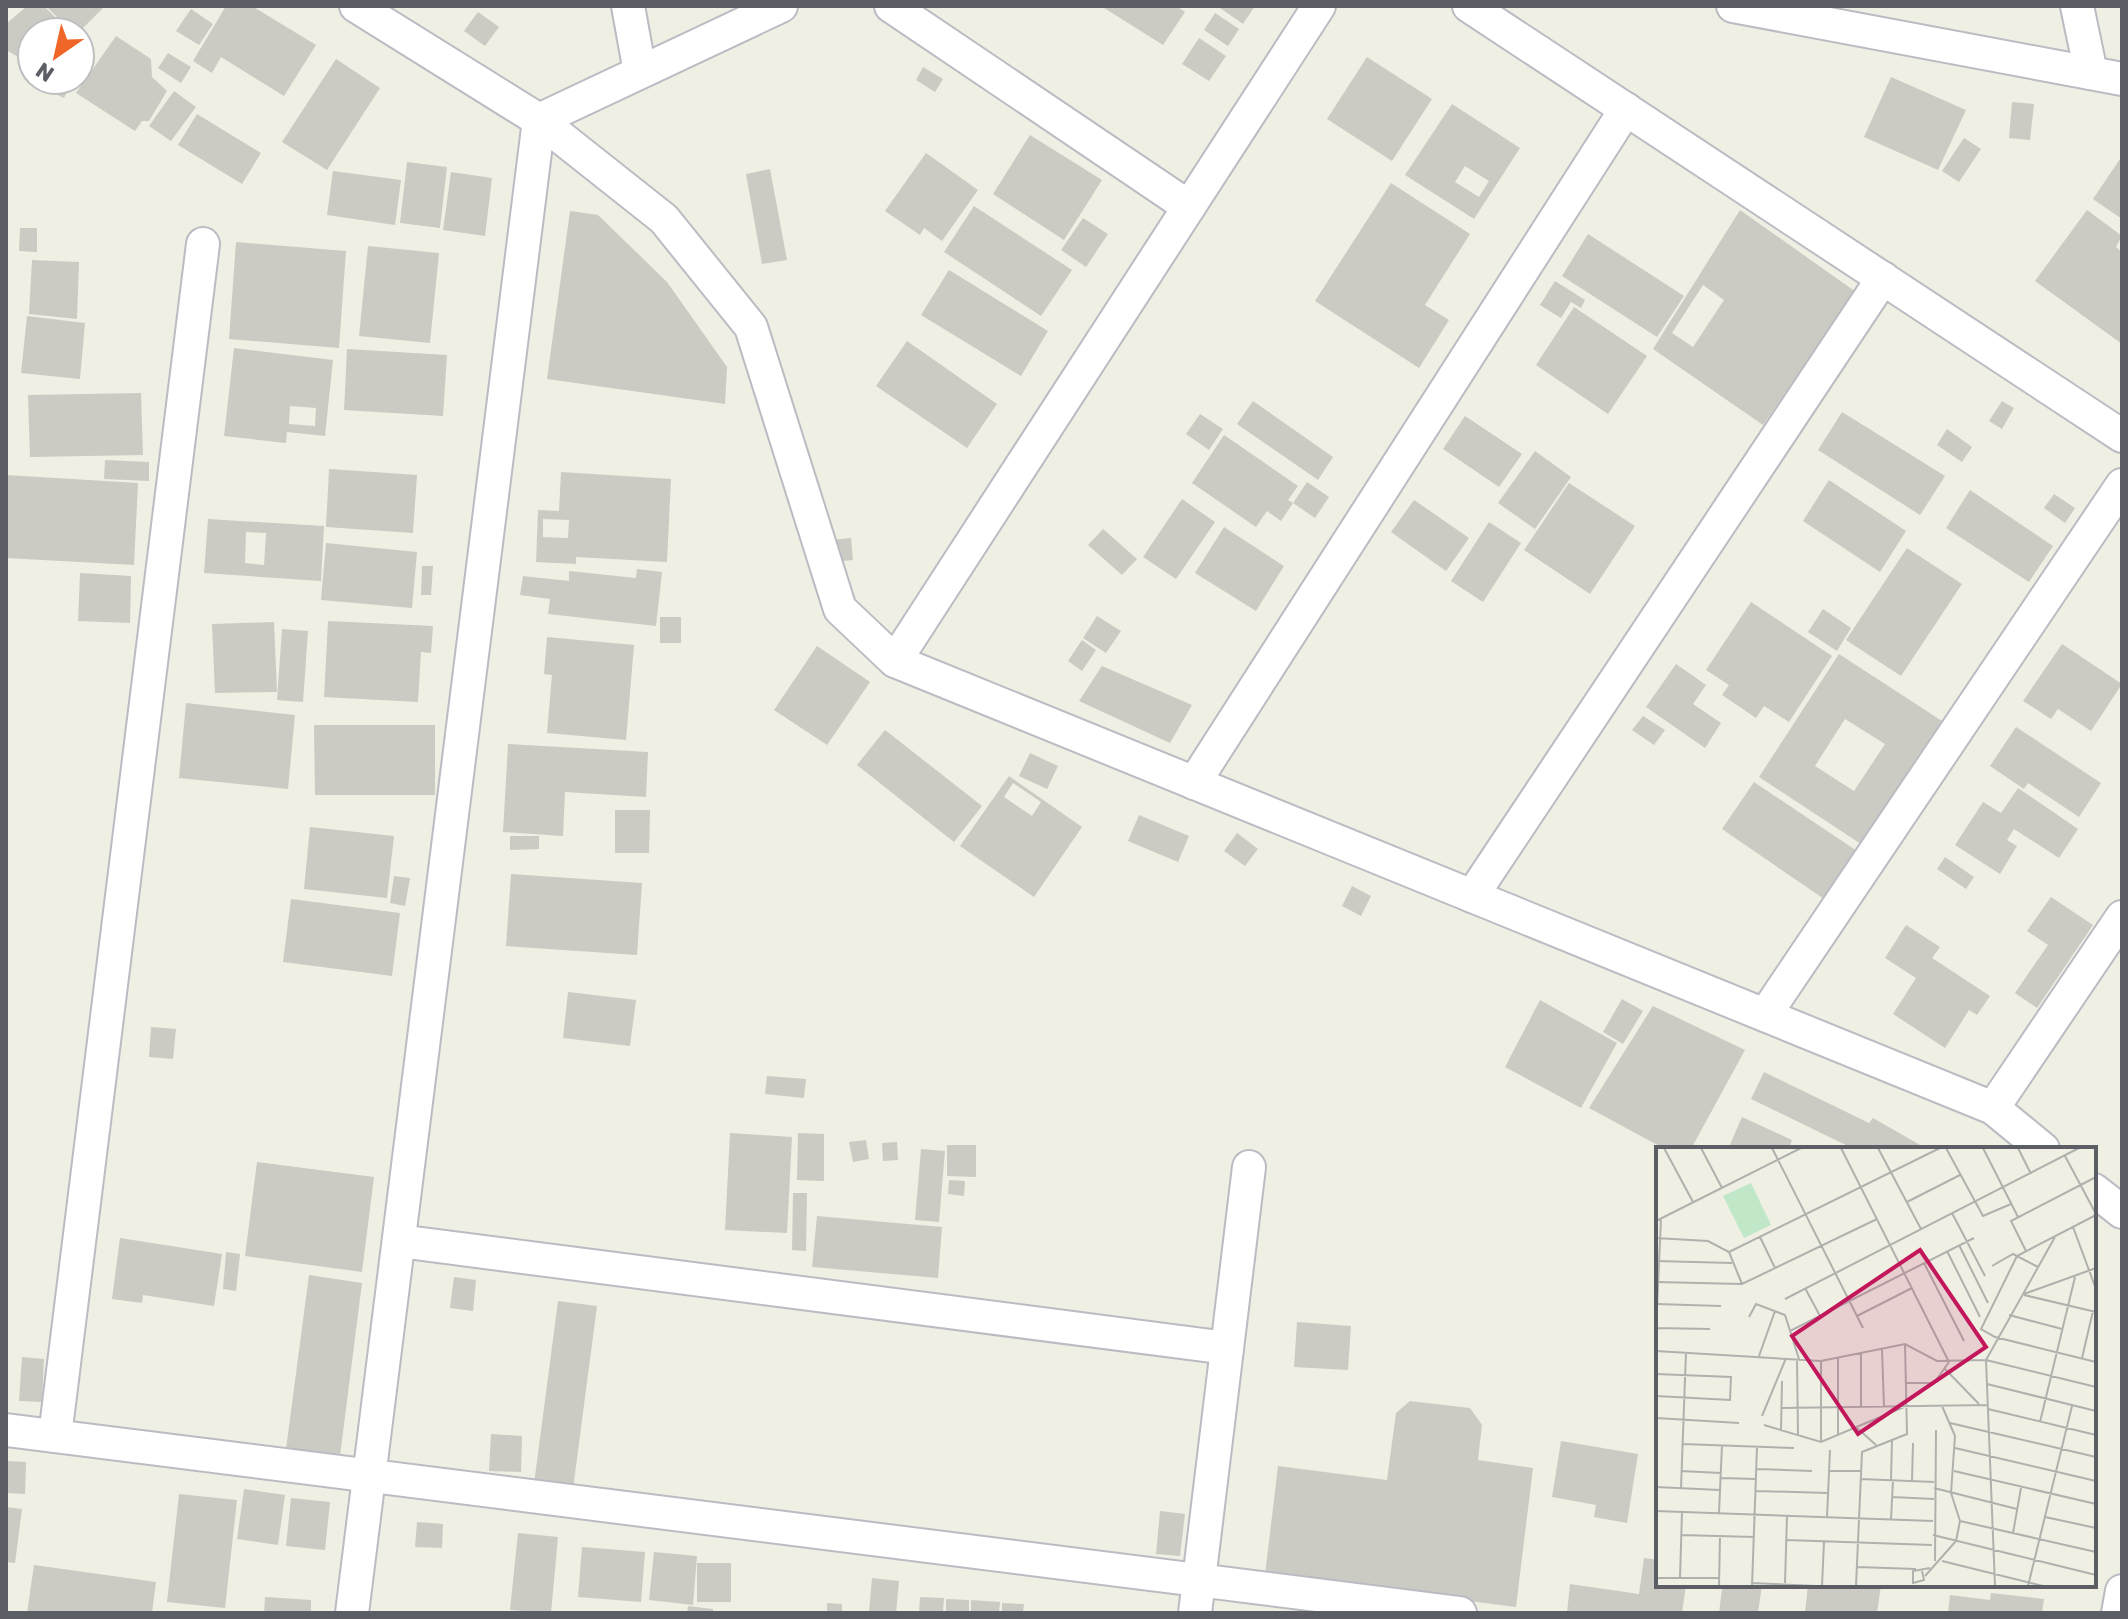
<svg xmlns="http://www.w3.org/2000/svg" width="2128" height="1619" viewBox="0 0 2128 1619" font-family="Rubik,sans-serif">
	<style>
		.building { fill: #cccbc3; fill-rule: evenodd }
		.lines { fill: none; stroke-linecap: round; stroke-linejoin: round }
		.street-casing { stroke: #bbbcc3; stroke-width: 36 }
		.street { stroke: #fff; stroke-width: 32 }
		.inset-road { fill: none; stroke: #b0b1ad; stroke-width: 2 }
		.view { fill: #c2185b; fill-opacity: 0.15; stroke: #c2185b; stroke-width: 4 }
		.inset-edge { fill: none; stroke: #5c5e65; stroke-width: 4 }
	</style>
	<rect width="100%" height="100%" fill="#efefe4"/>
	<g class="building">
		<polygon points="27,6 44,6 70,32 32,32 32,65 6,50 6,24"/>
		<polygon points="46,6 105,6 79,32 72,32"/>
		<polygon points="226,6 252,6 316,45 284,96 221,57 212,73 193,61"/>
		<polygon points="1101,6 1176,6 1185,12 1163,45"/>
		<polygon points="1217,6 1255,6 1243,24"/>
		<polygon points="191,9 213,24 199,45 176,31"/>
		<polygon points="478,12 499,27 485,46 464,31"/>
		<polygon points="1215,13 1239,29 1228,46 1204,30"/>
		<polygon points="116,36 151,59 152,77 167,91 149,121 142,121 135,131 76,93"/>
		<polygon points="1199,38 1226,56 1209,81 1182,64"/>
		<polygon points="168,53 191,67 181,83 158,68"/>
		<polygon points="1367,57 1432,99 1392,161 1327,119"/>
		<polygon points="336,59 380,88 327,170 282,142"/>
		<polygon points="923,67 943,79 935,92 916,80"/>
		<polygon points="1891,77 1966,110 1938,170 1864,137"/>
		<polygon points="48,80 73,80 64,98 43,88"/>
		<polygon points="174,91 196,107 171,141 149,126"/>
		<polygon points="2012,102 2034,104 2030,140 2009,138"/>
		<path d="M1452 104 1520 148 1474 219 1405 175ZM1465 166 1489 181 1479 197 1455 182Z"/>
		<polygon points="197,114 261,153 242,184 178,145"/>
		<polygon points="1030,135 1102,180 1064,240 993,194"/>
		<polygon points="1964,138 1981,149 1959,182 1942,171"/>
		<polygon points="926,153 978,190 942,241 924,228 920,235 885,211"/>
		<polygon points="2122,156 2122,219 2093,199"/>
		<polygon points="407,162 447,167 440,228 400,223"/>
		<polygon points="770,169 787,260 762,264 746,174"/>
		<polygon points="333,171 401,180 395,225 327,215"/>
		<polygon points="451,172 492,178 485,236 443,230"/>
		<polygon points="1391,183 1470,234 1425,305 1449,320 1419,368 1315,301"/>
		<polygon points="974,206 1072,270 1041,316 944,252"/>
		<path d="M1740 210 1856 292 1763 425 1653 349ZM1703 285 1724 300 1693 347 1672 333Z"/>
		<polygon points="2087,210 2122,236 2116,247 2122,252 2122,344 2035,281"/>
		<polygon points="570,211 598,215 667,282 727,367 725,404 547,379"/>
		<polygon points="1083,218 1108,234 1086,267 1061,250"/>
		<polygon points="20,228 37,228 37,252 19,251"/>
		<polygon points="1588,234 1684,296 1657,337 1562,276"/>
		<polygon points="236,242 346,251 339,348 229,339"/>
		<polygon points="368,246 439,253 430,343 359,336"/>
		<polygon points="32,260 79,262 77,319 29,314"/>
		<polygon points="949,270 1048,331 1021,376 921,315"/>
		<polygon points="1555,281 1585,300 1581,308 1571,302 1561,318 1540,305"/>
		<polygon points="1574,307 1647,356 1608,414 1536,365"/>
		<polygon points="27,316 85,323 80,379 21,373"/>
		<polygon points="907,341 997,404 967,448 876,386"/>
		<path d="M234 348 333 360 325 436 287 432 286 443 224 436ZM290 406 316 408 315 426 289 424Z"/>
		<polygon points="347,349 447,355 443,416 344,410"/>
		<polygon points="141,393 143,455 30,457 28,395"/>
		<polygon points="1253,401 1333,457 1318,480 1237,424"/>
		<polygon points="2002,401 2014,408 2002,429 1989,421"/>
		<polygon points="1842,412 1945,476 1920,515 1818,450"/>
		<polygon points="1200,414 1223,429 1209,450 1186,434"/>
		<polygon points="1465,416 1522,454 1499,487 1443,449"/>
		<polygon points="1947,429 1972,447 1962,462 1937,445"/>
		<polygon points="1224,435 1298,486 1288,500 1293,503 1281,521 1267,511 1256,527 1192,483"/>
		<polygon points="1535,451 1571,477 1535,529 1498,503"/>
		<polygon points="105,460 149,462 149,481 104,479"/>
		<polygon points="329,469 417,475 413,533 326,527"/>
		<path d="M561 472 671 479 667 562 576 557V564L536 562 538 510 559 511ZM543 519 569 520 568 538 543 537Z"/>
		<polygon points="6,475 138,483 134,565 6,558"/>
		<polygon points="1829,480 1906,531 1880,572 1803,521"/>
		<polygon points="1307,482 1329,497 1315,518 1293,503"/>
		<polygon points="1569,483 1635,526 1590,594 1524,550"/>
		<polygon points="1970,490 2053,546 2029,582 1946,528"/>
		<polygon points="2054,494 2075,508 2065,523 2044,508"/>
		<polygon points="1182,499 1215,522 1176,579 1143,557"/>
		<polygon points="1414,500 1469,538 1446,571 1391,532"/>
		<path d="M208 519 324 526 321 581 204 573ZM246 532 266 533 264 565 245 563Z"/>
		<polygon points="1489,522 1521,543 1483,602 1451,581"/>
		<polygon points="1224,527 1284,566 1256,611 1195,573"/>
		<polygon points="1103,529 1137,559 1122,575 1088,545"/>
		<polygon points="851,538 853,560 832,562 831,540"/>
		<polygon points="326,543 417,552 412,608 321,600"/>
		<polygon points="1907,548 1962,584 1901,676 1846,640"/>
		<polygon points="422,566 433,566 431,595 421,595"/>
		<polygon points="637,569 662,572 656,626 548,614 550,599 520,595 523,576 569,581 569,571 636,578"/>
		<polygon points="80,573 131,576 130,623 78,621"/>
		<polygon points="1751,602 1832,656 1789,722 1764,706 1756,718 1722,695 1729,685 1706,670"/>
		<polygon points="1823,609 1851,628 1837,651 1808,632"/>
		<polygon points="1097,616 1121,631 1106,653 1083,638"/>
		<rect x="660" y="617" width="21" height="26"/>
		<polygon points="328,621 433,626 431,653 421,652 418,702 324,697"/>
		<polygon points="274,622 277,692 215,693 212,624"/>
		<polygon points="282,629 308,631 303,702 277,700"/>
		<polygon points="547,637 634,645 626,740 547,733 552,675 544,674"/>
		<polygon points="1082,640 1096,650 1082,671 1068,661"/>
		<polygon points="2062,644 2122,684 2091,731 2058,709 2051,719 2023,701"/>
		<polygon points="817,646 870,682 827,745 774,710"/>
		<path d="M1839 654 1942 721 1861 844 1759 777ZM1845 719 1885 744 1854 791 1815 766Z"/>
		<polygon points="1676,664 1706,685 1693,704 1721,723 1705,748 1646,707"/>
		<polygon points="1102,666 1192,705 1170,743 1079,701"/>
		<polygon points="186,703 295,715 288,789 179,778"/>
		<polygon points="1643,716 1665,730 1654,745 1632,730"/>
		<polygon points="314,725 435,725 435,795 315,795"/>
		<polygon points="2016,727 2101,783 2079,817 2028,783 2024,789 1990,766"/>
		<polygon points="885,730 982,806 954,842 857,765"/>
		<polygon points="508,744 648,752 646,797 565,792 563,836 503,832"/>
		<polygon points="1030,753 1058,766 1047,789 1019,776"/>
		<path d="M1009 776 1082 827 1034 897 960 846ZM1013 783 1041 802 1032 816 1004 797Z"/>
		<polygon points="1754,782 1860,853 1827,901 1722,829"/>
		<polygon points="2018,788 2078,829 2059,858 2014,829 2007,840 2017,846 2000,874 1955,845 1983,802 2001,813"/>
		<polygon points="615,810 650,810 649,853 615,853"/>
		<polygon points="1139,815 1189,836 1178,862 1128,841"/>
		<polygon points="310,827 394,836 387,898 304,889"/>
		<polygon points="1237,833 1258,849 1245,866 1224,851"/>
		<polygon points="510,836 539,836 539,849 510,850"/>
		<polygon points="1945,857 1974,877 1966,889 1937,869"/>
		<polygon points="511,874 642,883 637,955 506,946"/>
		<polygon points="394,876 410,878 405,906 390,903"/>
		<polygon points="1352,886 1371,896 1361,916 1342,906"/>
		<polygon points="2051,897 2093,925 2037,1008 2015,993 2048,945 2027,931"/>
		<polygon points="291,899 400,913 392,976 283,962"/>
		<polygon points="1906,925 1940,947 1932,958 1990,996 1977,1015 1969,1010 1945,1048 1893,1014 1916,978 1885,958"/>
		<polygon points="568,992 636,1000 630,1046 563,1038"/>
		<polygon points="1622,999 1643,1011 1623,1044 1603,1032"/>
		<polygon points="1540,1000 1617,1043 1581,1108 1505,1067"/>
		<polygon points="1653,1006 1745,1050 1691,1149 1665,1149 1589,1108"/>
		<polygon points="151,1027 176,1029 173,1059 149,1057"/>
		<polygon points="1764,1072 1869,1123 1873,1118 1927,1149 1854,1149 1751,1099"/>
		<polygon points="767,1076 806,1079 804,1098 765,1094"/>
		<polygon points="1742,1117 1792,1140 1789,1149 1728,1149"/>
		<polygon points="730,1133 792,1137 787,1233 725,1230"/>
		<polygon points="798,1133 824,1134 824,1181 797,1180"/>
		<polygon points="866,1140 869,1159 853,1162 849,1142"/>
		<polygon points="897,1142 898,1160 883,1161 882,1143"/>
		<polygon points="947,1145 976,1145 976,1177 947,1176"/>
		<polygon points="921,1149 945,1151 939,1222 915,1220"/>
		<polygon points="257,1162 374,1177 362,1272 245,1256"/>
		<polygon points="949,1180 965,1181 964,1196 948,1194"/>
		<polygon points="793,1193 807,1193 806,1251 792,1250"/>
		<polygon points="817,1216 942,1227 938,1278 812,1267"/>
		<polygon points="120,1238 222,1254 214,1306 143,1295 142,1303 112,1299"/>
		<polygon points="226,1252 240,1254 236,1291 223,1289"/>
		<polygon points="309,1275 362,1283 340,1456 286,1449"/>
		<polygon points="454,1277 476,1280 473,1311 450,1308"/>
		<polygon points="558,1301 597,1306 573,1489 534,1484"/>
		<polygon points="1297,1322 1351,1326 1348,1370 1294,1367"/>
		<polygon points="22,1357 44,1359 42,1402 19,1401"/>
		<polygon points="1410,1401 1470,1408 1482,1425 1478,1460 1533,1468 1516,1607 1265,1575 1278,1466 1387,1480 1396,1413"/>
		<polygon points="491,1434 522,1436 521,1472 489,1471"/>
		<polygon points="1561,1441 1638,1454 1627,1523 1594,1517 1596,1505 1552,1497"/>
		<polygon points="7,1461 26,1462 25,1494 6,1493"/>
		<polygon points="244,1489 285,1495 278,1545 237,1539"/>
		<polygon points="179,1494 237,1500 225,1608 167,1602"/>
		<polygon points="291,1498 330,1502 325,1550 286,1546"/>
		<polygon points="6,1507 22,1509 15,1563 6,1562"/>
		<polygon points="1160,1511 1185,1514 1180,1556 1156,1554"/>
		<polygon points="417,1522 443,1524 442,1548 415,1547"/>
		<polygon points="518,1533 558,1537 551,1613 510,1610"/>
		<polygon points="582,1547 645,1552 641,1602 578,1597"/>
		<polygon points="654,1552 697,1556 693,1605 649,1600"/>
		<polygon points="1644,1558 1658,1560 1658,1585 1686,1585 1682,1613 1567,1613 1570,1584 1639,1594"/>
		<rect x="697" y="1563" width="34" height="39"/>
		<polygon points="34,1565 156,1582 152,1613 27,1613"/>
		<polygon points="872,1578 899,1581 896,1613 869,1612"/>
		<polygon points="1708,1585 1762,1585 1758,1613 1719,1613 1722,1589"/>
		<polygon points="1808,1585 1881,1585 1877,1613 1805,1613"/>
		<polygon points="1991,1593 2044,1599 2042,1613 1948,1613 1950,1595 1990,1600"/>
		<polygon points="265,1597 311,1600 311,1613 264,1613"/>
		<polygon points="920,1597 944,1598 943,1613 919,1613"/>
		<polygon points="946,1599 969,1600 969,1613 946,1613"/>
		<polygon points="971,1600 1000,1602 999,1613 971,1613"/>
		<polygon points="827,1603 842,1604 842,1613 827,1613"/>
		<polygon points="1002,1603 1024,1604 1023,1613 1002,1613"/>
		<polygon points="688,1606 713,1609 713,1613 687,1613"/>
	</g>
	<g class="lines">
		<g class="street-casing">
			<g id="street">
				<polyline points="356,6 539,120 664,219 751,327 840,609 895,661 1993,1108 2043,1149"/>
				<polyline points="628,6 640,72"/>
				<polyline points="891,6 1189,207"/>
				<polyline points="1469,6 2122,436"/>
				<polyline points="1733,6 2122,79"/>
				<polyline points="2077,6 2091,73"/>
				<polyline points="539,120 781,6"/>
				<polyline points="895,661 1319,6"/>
				<polyline points="1194,783 1626,109"/>
				<polyline points="1472,896 1883,278"/>
				<polyline points="1765,1015 2122,485"/>
				<polyline points="1993,1108 2122,917"/>
				<polyline points="2094,1190 2122,1212"/>
				<polyline points="399,1241 1227,1348"/>
				<polyline points="6,1430 1460,1613"/>
				<polyline points="55,1436 203,244"/>
				<polyline points="352,1613 539,120"/>
				<polyline points="1195,1613 1249,1167"/>
				<polyline points="2118,1613 2122,1591"/>
			</g>
		</g>
		<use href="#street" class="street"/>
	</g>
	<g transform="translate(1656 1147)">
		<rect width="440" height="440" fill="#efefe4"/>
		<path d="M95 36 115 78 88 91 67 49Z" fill="#bfe7c8"/>
		<path class="inset-road" d="M8 1 37 55M45 1 66 41M116 1 207 181M185 1 293 215M222 1 265 82M290 1 327 69 355 57M327 1 362 70M362 1 375 27M409 9 440 67M251 55 304 28M296 66 329 129M440 68 361 109 325 182 339 190 440 215M0 74 145 1M417 80 440 142M104 90 119 121M0 91 52 94 73 105 86 137M303 98 332 156M291 104 324 170M370 104 355 74 440 30M73 105 284 1M0 114 76 116M268 116 308 194M336 119 357 107 382 120M0 135 86 137 221 72M149 141 164 169M368 147 440 121M368 148 440 165M129 152 423 1M0 157 65 159M353 168 406 182M201 169 256 141M93 170 100 157 129 168 143 212M0 181 54 182M0 183 5 71M134 184 318 91M226 202 228 260M0 204 165 214 249 197 281 214 330 213 440 240M205 206V260M103 209 119 164M182 211V288M426 211 437 164M141 212 142 288M289 222 323 257M0 227 75 230 74 253 0 249M250 236H278L293 215M331 237 440 264M126 261 331 258M332 262 440 288M106 269 130 211M0 271 83 276M384 275 419 130M294 276 440 310M108 278 165 295 248 260M201 281 220 298M125 283 126 234M165 295V214M26 297 138 301M299 301 440 334M100 322 156 324M25 324 65 326M173 324H205M298 324 440 357M65 331 100 332M205 332 278 335M235 333 236 293M256 334 257 296M0 340 64 343M25 341 30 205M278 341 361 362M100 344 172 346M236 350 278 352M0 364 277 374M63 366 66 298M171 370 174 303M389 370 440 381M235 373 237 333M304 374 440 405M357 386 365 341M25 388 98 390M277 388 440 428M131 393 276 398M279 414 280 283M286 414 387 439M201 420 260 422M266 424 268 433 257 436V424L274 421M269 429 300 394 304 374 295 346 299 289 286 259M0 431H63M24 431 26 365M96 436 160 439M129 436 131 369M63 439 64 389M96 439 101 300M166 439 168 395M200 439 206 305 251 287 249 197M339 439 330 213 399 90M372 439 416 259"/>
		<path class="view" d="M264 103 330 200 202 287 136 189Z"/>
		<rect width="440" height="440" class="inset-edge"/>
	</g>
	<rect width="2128" height="1619" fill="none" stroke="#5c5e65" stroke-width="16"/>
	<g transform="translate(56 56) rotate(214)"><circle r="38" fill="#ffffff" stroke="#bebfc1" stroke-width="2"/>
	<path d="M0-6L14 30L0 20L-14 30Z" fill="#f06629"/>
	<text y="-12" font-size="22" font-weight="bold" text-anchor="middle" fill="#5c5e65">N</text>
	</g>
</svg>
